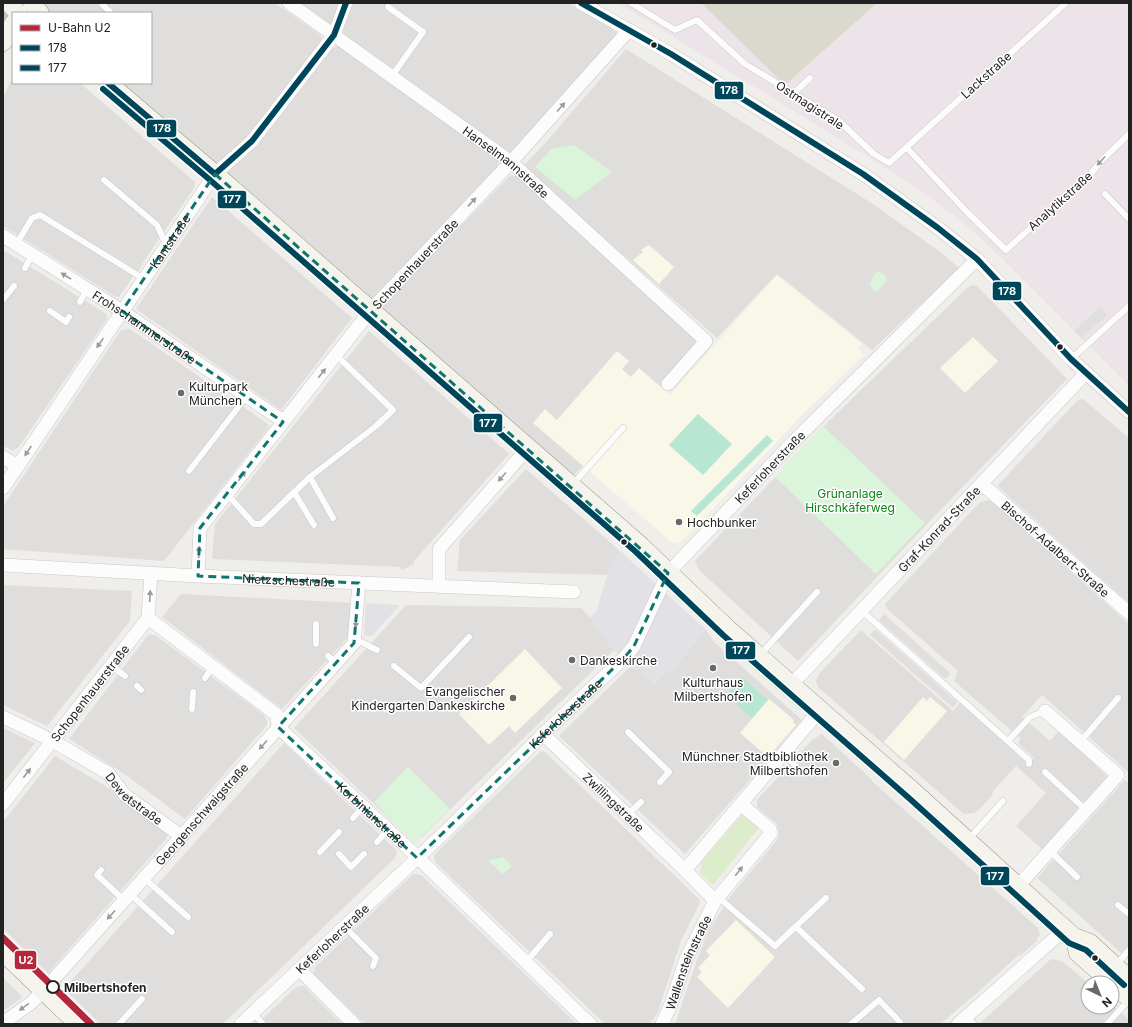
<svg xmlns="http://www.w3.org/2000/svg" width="1132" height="1027" viewBox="0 0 1132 1027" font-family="Inter,sans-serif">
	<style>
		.residential { fill: #dfdedc }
		.industrial { fill: #ede4e9 }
		.education { fill: #f8f7e8 }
		.religious { fill: #dededc }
		.construction { fill: #d9d9cd }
		.grass { fill: #ddeccb }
		.park { fill: #daf5da }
		.pitch { fill: #b7e6d2 }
		.parking { fill: #e0dfde }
		.plaza { fill: #e2e1e5 }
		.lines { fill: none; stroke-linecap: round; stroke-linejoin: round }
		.highway-tunnel { stroke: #c7c5c3; stroke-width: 22; stroke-dasharray: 22 11; stroke-linecap: butt }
		.lane-casing { stroke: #c9c8c7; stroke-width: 7 }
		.street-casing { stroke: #c9c8c7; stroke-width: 14 }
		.secondary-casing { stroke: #999a82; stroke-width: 19 }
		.lane { stroke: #fdfcfc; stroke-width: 6 }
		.street { stroke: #fdfcfc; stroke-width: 13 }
		.secondary { stroke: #f4f4ed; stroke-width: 18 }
		.bus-1-casing { stroke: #fff; stroke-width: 9 }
		.bus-2-casing { stroke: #fff; stroke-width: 9 }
		.bus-1 { stroke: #00465a; stroke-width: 6 }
		.bus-2 { stroke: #00465a; stroke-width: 6 }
		.metro-1-casing { stroke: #fff; stroke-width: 10 }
		.metro-1 { stroke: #b4283c; stroke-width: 7 }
		.oneway { fill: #9a9a9a }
		.marked { fill: none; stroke: #0f766e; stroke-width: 3; stroke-dasharray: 8 5; stroke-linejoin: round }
		.bus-dot { fill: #222; stroke: #fff; stroke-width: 1.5 }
		.poi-dot { fill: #6a6968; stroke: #fff; stroke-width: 1.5 }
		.stop-dot { fill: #fff; stroke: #222; stroke-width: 2 }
		.labels { text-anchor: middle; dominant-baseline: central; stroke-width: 3; stroke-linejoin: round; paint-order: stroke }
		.street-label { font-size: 12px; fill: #222; stroke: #fff }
		.poi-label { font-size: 12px; fill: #222; stroke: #fff; text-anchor: start }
		.park-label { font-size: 12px; fill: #0c8416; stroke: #fff }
		.stop-label { font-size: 12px; font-weight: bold; fill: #222; stroke: #fff; text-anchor: start }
		.line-badge { stroke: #fff; stroke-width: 1.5 }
		.badge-label { font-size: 11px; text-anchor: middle; font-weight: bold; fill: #fff }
	</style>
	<rect width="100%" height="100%" fill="#f0eeeb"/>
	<g class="residential">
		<polygon points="41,3 275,3 320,35 323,41 249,136 223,159 215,163 122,83 151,83 151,13 50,13"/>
		<polygon points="297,3 341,3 332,23 329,25"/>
		<polygon points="353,3 568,3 612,28 616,33 616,36 512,153 506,154 344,37 343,29"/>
		<polygon points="338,46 498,161 497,170 373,298 369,299 225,172 264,136 332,49"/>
		<polygon points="626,49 873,204 939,251 959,268 872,350 777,274 717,338 523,166 549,139"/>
		<polygon points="13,77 13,83 80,83 195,182 194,188 119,297 116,297 3,226 3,98"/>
		<polygon points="511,175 516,176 693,336 695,342 694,346 662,385 572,477 382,311 383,305"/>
		<polygon points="212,197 352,318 281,410 136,309"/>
		<polygon points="3,250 105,313 107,315 107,319 18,448 12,450 3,446"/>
		<polygon points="972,285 977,286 1067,379 926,525 798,661 699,570 695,561 828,422 967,288"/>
		<polygon points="130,329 268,424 269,427 164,561 3,549 3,506 121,330"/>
		<polygon points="369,331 509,454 414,561 414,564 402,570 400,567 212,559 215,524"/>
		<polygon points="1083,399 1129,438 1129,603 997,486 1078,400"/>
		<polygon points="526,469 619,550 607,575 457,571 460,540"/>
		<polygon points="987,500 991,501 1129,624 1129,773 1042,695 1022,717 1050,741 1059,731 1107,776 1042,849 1016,826 1046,793 1016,766 992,792 993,794 980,809 974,813 964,814 819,688 816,682 818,675 861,630 953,711 960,703 1028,764 1034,758 1018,743 1021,739 954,681 958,671 887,609 885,604 979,503"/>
		<polygon points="3,585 132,591 130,621 47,726 3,705"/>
		<polygon points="181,594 354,603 352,633 282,709 162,617"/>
		<polygon points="406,605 581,608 597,625 595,626 608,640 606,642 614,650 421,838 408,836 294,728"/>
		<polygon points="706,630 714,642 802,720 685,854 559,736 631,666 635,670 638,668 654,684 670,669 672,670"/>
		<polygon points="148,635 155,635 264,715 267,721 267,725 185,819 126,775 69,739"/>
		<polygon points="3,728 35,743 3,783"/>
		<polygon points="822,734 867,775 874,783 1038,928 1040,935 976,994 940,1024 675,1024 697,960 708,932 729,898 777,840 779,833 777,824 757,807 757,800 812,740"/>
		<polygon points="284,743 396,850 397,854 395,858 223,1024 101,1024 64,989"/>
		<polygon points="541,751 545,752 699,899 700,903 681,941 658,1012 650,1024 605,1024 436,863 434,858 435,854"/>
		<polygon points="55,756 107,787 168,830 168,835 166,839 48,973 3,928 3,822"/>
		<polygon points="1128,866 1129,867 1129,960 1081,917"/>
		<polygon points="413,874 421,875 577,1024 365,1024 314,974 315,967"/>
		<polygon points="1051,959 1062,961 1088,983 1088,1007 1112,1007 1112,1005 1129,1019 1129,1024 979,1024"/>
		<polygon points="3,978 23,997 3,1011"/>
		<polygon points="300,986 304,986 342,1024 257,1024 295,988"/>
	</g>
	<polygon class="industrial" points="618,3 1129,3 1129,386 990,247 961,221 921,191 865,155"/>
	<g class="education">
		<polygon points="649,245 674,267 659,284 633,260 643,252 641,250"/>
		<polygon points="777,275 862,344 858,349 864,355 803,414 681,542 673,543 533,423 545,409 557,420 617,351 629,361 622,369 631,377 639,368 670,395"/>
		<polygon points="973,337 998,361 965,393 940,368"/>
		<polygon points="525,649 562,688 515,733 509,726 489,745 459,714"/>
		<polygon points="923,697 927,701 930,697 947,711 904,760 884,742"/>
		<polygon points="769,699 794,720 793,722 796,725 768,757 740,733"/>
		<polygon points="736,920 775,957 728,1008 697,977 702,972 698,968 710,955 706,951"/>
	</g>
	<polygon class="religious" points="1125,780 1129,784 1129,867 1081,917 1037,878"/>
	<polygon class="construction" points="701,3 877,3 785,85"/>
	<g class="grass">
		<polygon points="729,637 733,641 730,644 744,656 746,654 750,657 748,660 761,672 764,669 769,673 767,676 779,687 781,685 786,690 784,692 797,703 799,701 803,705 799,709 723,642"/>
		<polygon points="743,814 759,828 713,885 700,874 701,862"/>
	</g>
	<g class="park">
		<polygon points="574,145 612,172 575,200 535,167 551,149"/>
		<polygon points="879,272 884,274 887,281 879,290 874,291 870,285 875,273"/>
		<polygon points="823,426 925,523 876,574 775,477"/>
		<polygon points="408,767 450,809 415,843 374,802"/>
		<polygon points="503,857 512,866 503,874 488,861"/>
	</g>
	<g class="pitch">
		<polygon points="698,414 732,444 703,475 669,445"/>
		<polygon points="767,435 773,441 697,516 691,511"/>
		<polygon points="742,677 768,700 752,718 726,695"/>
	</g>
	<g class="parking">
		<polygon points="120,249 143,264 137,273 114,258"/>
		<polygon points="1100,307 1107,315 1081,338 1074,331"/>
		<polygon points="361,357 381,376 374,382 355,364"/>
		<polygon points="369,413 374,418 343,449 337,444"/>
		<polygon points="327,481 345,513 338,517 320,485"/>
		<polygon points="884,614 951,674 945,679 879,620"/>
		<polygon points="875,629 957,702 953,708 870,635"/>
		<polygon points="1044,780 1076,809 1072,814 1040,785"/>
		<polygon points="649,906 677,931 668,939 641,916"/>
		<polygon points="1032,934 1038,940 1020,956 1014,949"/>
		<polygon points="392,967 406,981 389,998 374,984"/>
		<polygon points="649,987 657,995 652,1001 658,1006 645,1020 630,1006"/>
	</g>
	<g class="plaza">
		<polygon points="619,550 706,630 672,671 670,669 654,684 638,668 635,670 605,642 607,640 595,626 597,625 590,618 596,612 607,575"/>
		<polygon points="366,603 400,605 371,637 364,635"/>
	</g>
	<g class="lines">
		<polyline class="highway-tunnel" points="3,18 10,3"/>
		<g class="lane-casing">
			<g id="lane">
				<polyline points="101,3 111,13"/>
				<polyline points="631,3 675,30 697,20 745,64 838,120 874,154 889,163 1066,3"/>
				<polyline points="388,7 423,32 392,76"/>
				<polyline points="793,94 810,78"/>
				<polyline points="907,148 967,212 1006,250 1089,176 1102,160 1129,134"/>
				<polyline points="104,180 157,225 163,238 169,242"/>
				<polyline points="1105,194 1129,219"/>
				<polyline points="16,245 32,218 40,215 144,279"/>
				<polyline points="25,268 32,255"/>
				<polyline points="3,300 14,286"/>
				<polyline points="80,302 87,289"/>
				<polyline points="50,311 66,322 69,317"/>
				<polyline points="1071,359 1129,306"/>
				<polyline points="189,471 247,396"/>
				<polyline points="310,477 333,518"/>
				<polyline points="572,485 623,428"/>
				<polyline points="294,492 314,525"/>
				<polyline points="227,494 254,524 261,524 310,477 376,426 393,410 336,355"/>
				<polyline points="862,611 1029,760 1029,764"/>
				<polyline points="355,639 377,650"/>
				<polyline points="316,644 316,624"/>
				<polyline points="760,655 817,592"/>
				<polyline points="328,656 336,663"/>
				<polyline points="110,665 125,676"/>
				<polyline points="394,666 421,688 469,637"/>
				<polyline points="205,678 213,666"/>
				<polyline points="137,686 141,690"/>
				<polyline points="192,709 193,692"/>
				<polyline points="628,732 669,772 660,782"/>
				<polyline points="1008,741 1030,717 1045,711"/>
				<polyline points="1080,742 1118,698"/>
				<polyline points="783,754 796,766"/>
				<polyline points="1045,772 1086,810"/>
				<polyline points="627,815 641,802"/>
				<polyline points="353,818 363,807"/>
				<polyline points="968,840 1003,801"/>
				<polyline points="377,842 388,830"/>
				<polyline points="1050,851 1077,877"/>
				<polyline points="320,852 339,832"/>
				<polyline points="339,854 351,867 364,854"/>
				<polyline points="101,870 97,875 124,900"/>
				<polyline points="144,878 188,917"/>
				<polyline points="130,894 172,932"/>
				<polyline points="718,897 775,946 826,898"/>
				<polyline points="1118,905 1129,914"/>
				<polyline points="344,926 376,958 373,966"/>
				<polyline points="796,927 862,989"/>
				<polyline points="526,962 550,934"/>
				<polyline points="1116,965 1129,950"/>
				<polyline points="253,1013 263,1024"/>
				<polyline points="966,1017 974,1024"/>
				<polyline points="119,1024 142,999"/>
				<polyline points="851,1024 879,1000 900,1022"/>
				<polyline points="1107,1024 1129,1000"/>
			</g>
		</g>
		<g class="street-casing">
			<g id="street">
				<path id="s1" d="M289 3 511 162 706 341 668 384"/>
				<polyline points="581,3 671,54 863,174 938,228 977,259 1071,359 1129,412"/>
				<path id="s2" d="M3 236 122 311 277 417 285 420"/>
				<polyline points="3,457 18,466"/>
				<path id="s3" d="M982 484 1129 613"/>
				<path id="s4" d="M3 488 215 174 252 141 267 122 334 35 346 3"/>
				<path id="s5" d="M3 565 198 576 574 592"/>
				<path id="s6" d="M198 576 200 528 371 310 511 162 629 30"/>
				<polyline points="439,586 439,549 528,448"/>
				<path id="s7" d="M148 618 277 715 278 727 410 850 590 1024"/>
				<path id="s8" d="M791 685 1086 373"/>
				<path id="s9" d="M3 717 51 740 108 773 125 795 181 836"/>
				<path id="s10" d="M543 734 685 870"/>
				<path id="s11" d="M3 804 148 618 151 573"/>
				<polyline points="1018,886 1118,775 1045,711"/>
				<polyline points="715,901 685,870 820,710"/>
				<polyline points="299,969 354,1024"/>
				<path id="s12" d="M3 1023 31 1003 44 990 354 643 359 583"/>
				<path id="s13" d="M241 1024 445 832 543 734 624 658 634 646 668 573 791 444 977 259"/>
				<path id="s14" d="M662 1024 671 1004 686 959 715 901 771 833 770 829 741 804"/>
				<polyline points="958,1024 1065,929"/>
			</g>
		</g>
		<g class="secondary-casing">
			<g id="secondary">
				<polyline points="9,3 18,13"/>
				<polyline points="32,3 40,13"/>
				<polyline points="3,42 13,24"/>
				<polyline points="108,83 215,174 641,546 728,629 915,793 1065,929 1074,937 1090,943 1129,979"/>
				<polyline points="1074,937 1078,953 1112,983"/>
				<polyline points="3,952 78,1024"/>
				<polyline points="1112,983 1129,998"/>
			</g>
		</g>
		<use href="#lane" class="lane"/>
		<use href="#street" class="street"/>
		<use href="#secondary" class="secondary"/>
		<g class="bus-1-casing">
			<g id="bus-1">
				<polyline points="581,3 671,54 863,174 938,228 977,259 1071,359 1129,412"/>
				<polyline points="108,83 215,174"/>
				<polyline points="215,174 252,141 334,35 346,3"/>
			</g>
		</g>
		<g class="bus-2-casing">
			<polyline id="bus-2" points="103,89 210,180 636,552 723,635 910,799 1069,943 1086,950 1124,985"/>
		</g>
		<use href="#bus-1" class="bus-1"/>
		<use href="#bus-2" class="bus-2"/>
		<g class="metro-1-casing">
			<polyline id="metro-1" points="3,938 91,1024"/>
		</g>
		<use href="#metro-1" class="metro-1"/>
	</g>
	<defs><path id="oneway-solid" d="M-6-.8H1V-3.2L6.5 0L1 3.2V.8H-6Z"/></defs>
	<g class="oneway">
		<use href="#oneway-solid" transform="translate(561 107) rotate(-48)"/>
		<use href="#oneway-solid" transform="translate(1101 161) rotate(132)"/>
		<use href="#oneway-solid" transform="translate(472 202) rotate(-47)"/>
		<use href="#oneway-solid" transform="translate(66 276) rotate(-148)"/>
		<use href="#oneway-solid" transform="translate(100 343) rotate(125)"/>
		<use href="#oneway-solid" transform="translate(322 373) rotate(-52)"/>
		<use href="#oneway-solid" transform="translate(28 451) rotate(124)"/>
		<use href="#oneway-solid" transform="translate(242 476) rotate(-52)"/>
		<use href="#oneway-solid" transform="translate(502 477) rotate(132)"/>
		<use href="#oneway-solid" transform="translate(199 552) rotate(-87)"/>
		<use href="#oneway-solid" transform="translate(150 596) rotate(-87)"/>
		<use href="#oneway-solid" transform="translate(356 622) rotate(95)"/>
		<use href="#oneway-solid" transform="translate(263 745) rotate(132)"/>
		<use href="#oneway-solid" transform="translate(27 773) rotate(-53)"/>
		<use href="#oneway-solid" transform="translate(739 871) rotate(-51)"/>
		<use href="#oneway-solid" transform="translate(111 915) rotate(132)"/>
		<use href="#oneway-solid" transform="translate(24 1007) rotate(144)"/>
	</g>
	<path class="marked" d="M215 174 668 573 634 646 624 658 417 858 278 727 354 643 359 583 198 576 200 528 283 422 122 311Z"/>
	<g class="bus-dot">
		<circle cx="654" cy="45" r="3.5"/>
		<circle cx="1060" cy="347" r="3.5"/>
		<circle cx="624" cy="542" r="3.5"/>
		<circle cx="1095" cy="958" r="3.5"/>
	</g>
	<g class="poi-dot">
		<circle cx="181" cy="393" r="4"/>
		<circle cx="679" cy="522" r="4"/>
		<circle cx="572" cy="660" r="4"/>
		<circle cx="713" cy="668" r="4"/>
		<circle cx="513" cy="698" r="4"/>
		<circle cx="836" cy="763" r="4"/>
	</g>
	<circle class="stop-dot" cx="53" cy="987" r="6"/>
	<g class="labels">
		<g class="street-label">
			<text transform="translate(986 75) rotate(-42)">Lackstraße</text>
			<text transform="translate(810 105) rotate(33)">Ostmagistrale</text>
			<text stroke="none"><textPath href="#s1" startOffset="269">Hanselmannstraße</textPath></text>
			<text transform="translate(1060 201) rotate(-42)">Analytikstraße</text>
			<text stroke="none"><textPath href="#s4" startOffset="298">Kantstraße</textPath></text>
			<text stroke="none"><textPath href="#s6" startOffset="389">Schopenhauerstraße</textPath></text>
			<text stroke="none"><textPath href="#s2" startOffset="168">Frohschammerstraße</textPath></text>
			<text stroke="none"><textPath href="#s13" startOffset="773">Keferloherstraße</textPath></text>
			<text stroke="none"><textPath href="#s8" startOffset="215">Graf-Konrad-Straße</textPath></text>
			<text stroke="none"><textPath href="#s3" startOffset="98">Bischof-Adalbert-Straße</textPath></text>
			<text stroke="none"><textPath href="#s5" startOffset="286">Nietzschestraße</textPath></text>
			<text stroke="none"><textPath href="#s11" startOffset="141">Schopenhauerstraße</textPath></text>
			<text stroke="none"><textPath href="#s13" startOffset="449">Keferloherstraße</textPath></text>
			<text stroke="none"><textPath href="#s9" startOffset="156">Dewetstraße</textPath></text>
			<text stroke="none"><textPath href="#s10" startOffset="98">Zwillingstraße</textPath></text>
			<text stroke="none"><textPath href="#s12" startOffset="289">Georgenschwaigstraße</textPath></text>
			<text stroke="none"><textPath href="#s7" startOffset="302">Korbinianstraße</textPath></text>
			<text stroke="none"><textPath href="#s13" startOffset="125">Keferloherstraße</textPath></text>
			<text stroke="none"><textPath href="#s14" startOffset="67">Wallensteinstraße</textPath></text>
		</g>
		<g class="poi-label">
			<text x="189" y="386">Kulturpark<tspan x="189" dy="14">München</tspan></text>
			<text x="687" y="522">Hochbunker</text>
			<text x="580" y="660">Dankeskirche</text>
			<text x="713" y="682" text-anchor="middle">Kulturhaus<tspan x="713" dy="14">Milbertshofen</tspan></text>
			<text x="505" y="691" text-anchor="end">Evangelischer<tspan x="505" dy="14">Kindergarten Dankeskirche</tspan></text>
			<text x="828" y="756" text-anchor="end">Münchner Stadtbibliothek<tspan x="828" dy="14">Milbertshofen</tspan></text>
		</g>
		<g class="park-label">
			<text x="850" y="493">Grünanlage<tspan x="850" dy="14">Hirschkäferweg</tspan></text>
		</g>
		<g class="stop-label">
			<text x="64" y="987">Milbertshofen</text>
		</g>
	</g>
	<g class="line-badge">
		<rect x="714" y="81" width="30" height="19" rx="4" fill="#00465a"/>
		<rect x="146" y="119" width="31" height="19" rx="4" fill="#00465a"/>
		<rect x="217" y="190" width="30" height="19" rx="4" fill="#00465a"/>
		<rect x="992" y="281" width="30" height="20" rx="4" fill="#00465a"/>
		<rect x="473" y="413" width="30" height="20" rx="4" fill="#00465a"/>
		<rect x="725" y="641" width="31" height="19" rx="4" fill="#00465a"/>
		<rect x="980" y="866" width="30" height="20" rx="4" fill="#00465a"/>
		<rect x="14" y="950" width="23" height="20" rx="4" fill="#b4283c"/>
	</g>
	<g class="badge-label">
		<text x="729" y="94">178</text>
		<text x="162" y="132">178</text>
		<text x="232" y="203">177</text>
		<text x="1007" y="295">178</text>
		<text x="488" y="427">177</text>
		<text x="741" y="654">177</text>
		<text x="995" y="880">177</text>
		<text x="26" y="964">U2</text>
	</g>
	<rect width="1132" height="1027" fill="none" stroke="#222222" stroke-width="8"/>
	<rect x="12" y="12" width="140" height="72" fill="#ffffff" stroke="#a7a7a7"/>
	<rect x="20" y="25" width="20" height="6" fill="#b4283c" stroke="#a7a7a7"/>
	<text x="48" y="32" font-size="12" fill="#222222">U-Bahn U2</text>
	<rect x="20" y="45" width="20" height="6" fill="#00465a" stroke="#a7a7a7"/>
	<text x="48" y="52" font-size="12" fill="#222222">178</text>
	<rect x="20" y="65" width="20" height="6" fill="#00465a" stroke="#a7a7a7"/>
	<text x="48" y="72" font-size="12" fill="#222222">177</text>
	<g transform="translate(1100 995) rotate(137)"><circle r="19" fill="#ffffff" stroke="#a7a7a7"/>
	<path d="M0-3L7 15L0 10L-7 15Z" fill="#6a6968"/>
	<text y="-6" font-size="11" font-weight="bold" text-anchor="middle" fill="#222222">N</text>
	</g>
</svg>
